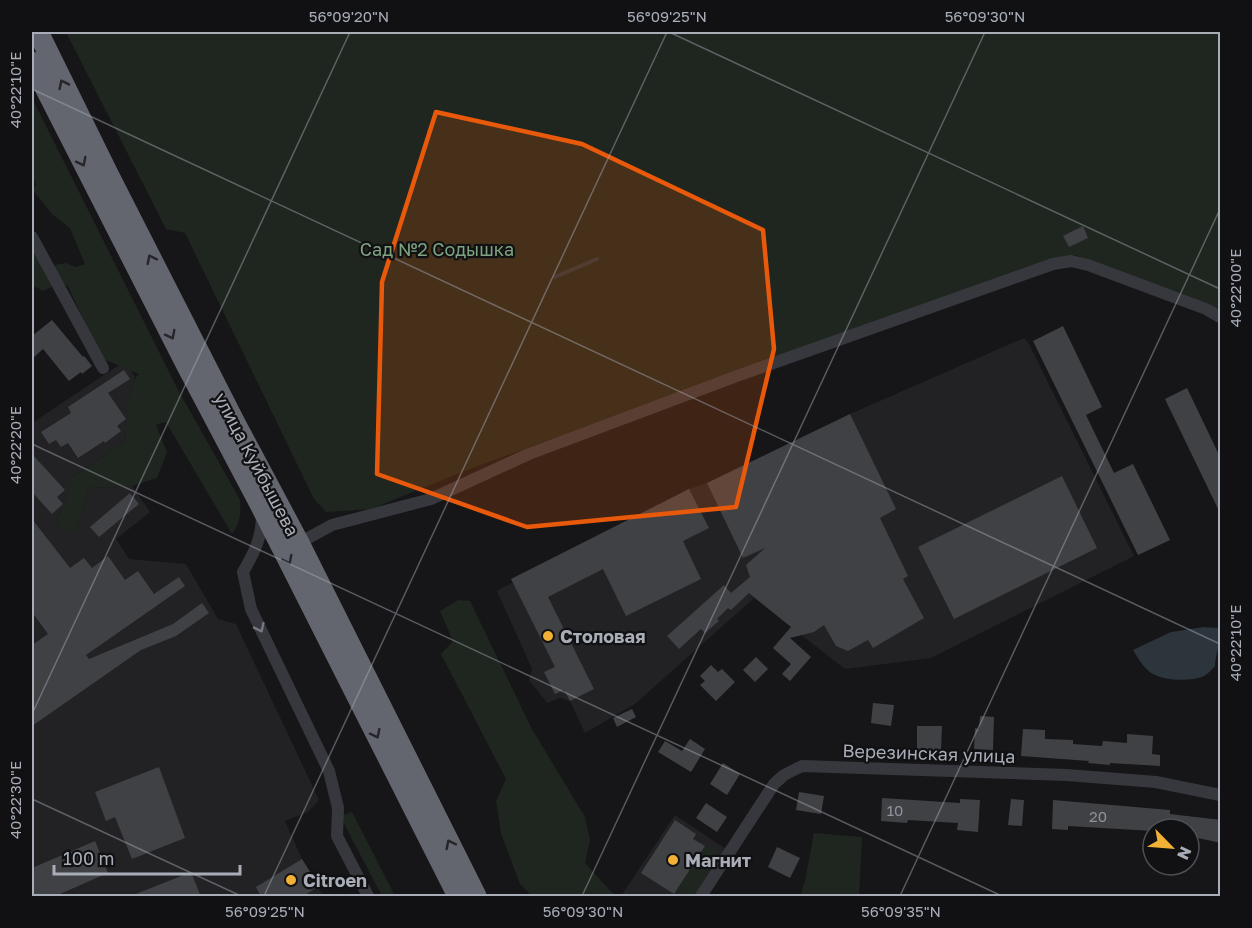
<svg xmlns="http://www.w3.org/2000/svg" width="1252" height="928" viewBox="0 0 1252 928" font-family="'Golos Text',sans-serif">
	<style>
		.built { fill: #222225 }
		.green { fill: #1e261f }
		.water { fill: #2c353c }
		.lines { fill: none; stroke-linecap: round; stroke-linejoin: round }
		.stream { stroke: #2c353c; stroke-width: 4 }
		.building { fill: #404145 }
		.street { stroke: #37383d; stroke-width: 12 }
		.highway { stroke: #63666e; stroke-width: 21 }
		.oneway { stroke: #26262a }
		.oneway2 { stroke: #757881 }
		.marked { fill: #e8590c; fill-opacity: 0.2; stroke: #e8590c; stroke-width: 4.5; stroke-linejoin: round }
		.ticks { fill: none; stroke: #a8adb8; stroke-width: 1.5; stroke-opacity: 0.45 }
		.poi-dot { fill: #f2b134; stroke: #111113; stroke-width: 2 }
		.labels { text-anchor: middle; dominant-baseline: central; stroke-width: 4.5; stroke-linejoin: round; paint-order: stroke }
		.number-label { font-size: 15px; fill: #8e929b }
		.park-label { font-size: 18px; fill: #7fa381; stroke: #111113 }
		.street-label { font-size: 18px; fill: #a8adb8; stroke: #111113 }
		.poi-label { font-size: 18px; font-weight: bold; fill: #a8adb8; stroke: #111113; text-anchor: start }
		.neatline { fill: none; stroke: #a8adb8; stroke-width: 2 }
		.ticks-label { font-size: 15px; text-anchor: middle; fill: #a8adb8 }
	</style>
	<rect width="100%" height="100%" fill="#161618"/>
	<g class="built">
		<polygon points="1024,338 1029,344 1134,556 931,658 845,669 754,598 635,704 585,733 570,701 560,698 547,703 529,680 532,669 497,591 689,489 707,483 850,414"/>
		<polygon points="125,361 135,377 131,389 125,441 72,478 68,501 55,523 75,532 89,488 132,486 150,512 116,539 129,559 186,564 218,619 236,624 319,800 308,812 285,821 302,859 322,894 318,896 32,896 32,423"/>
		<polygon points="675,815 726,849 695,896 621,896"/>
	</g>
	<g class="green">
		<polygon points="66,32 1220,32 1220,310 1209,304 1075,255 1032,266 852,330 467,470 371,509 326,512 314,499 185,233 166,229"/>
		<path d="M32 98 177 388 240 500C241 514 240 523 232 534L166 422 156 425 167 452 157 478 132 486 89 488 75 533 55 524 67 501 72 478 125 441C127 426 127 382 139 374L101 358 68 286 62 284 54 265 66 263 76 267 85 264 70 228 52 214 32 189 36 185 32 174Z"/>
		<polygon points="32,247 54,286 43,291 34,286 32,282"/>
		<polygon points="458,600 470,601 532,729 585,817 590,840 585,863 615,896 532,896 520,884 501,833 496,801 506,779 441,654 453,641 440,611"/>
		<polygon points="352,812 395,896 382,896 340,816"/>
		<polygon points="814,833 862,837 859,896 800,896 805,881"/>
		<polygon points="709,845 716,850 719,857 694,896 677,896 674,894 705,846"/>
	</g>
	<path class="water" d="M1204 627 1219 628C1223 642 1215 652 1215 666 1212 669 1208 674 1204 676 1191 682 1164 681 1151 673 1143 667 1138 658 1133 650L1171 632Z"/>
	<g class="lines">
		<polyline class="stream" points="555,277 597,259"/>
	</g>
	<g class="building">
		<polygon points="1083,226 1088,238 1069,247 1063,236"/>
		<polygon points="52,320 83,357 84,356 92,366 82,374 81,372 69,381 43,349 32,359 32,336"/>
		<polygon points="1063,326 1102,407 1086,415 1114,473 1133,464 1170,540 1138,555 1033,341"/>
		<polygon points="124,370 130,379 108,393 126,419 117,426 121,431 105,443 104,441 78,458 68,443 61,447 56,440 49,444 41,432 71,413 68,407"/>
		<polygon points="1187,388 1221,459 1221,515 1165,399"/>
		<polygon points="850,414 896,509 880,518 908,576 903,579 924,618 873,648 868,640 848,651 836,646 824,625 814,632 790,638 811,657 790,681 782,674 791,664 773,648 791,627 749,593 731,610 728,608 717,619 719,621 705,633 701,629 679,649 667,636 724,585 731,593 750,577 746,565 765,548 743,558 707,483"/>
		<polygon points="32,454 65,490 57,497 63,504 52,514 32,492"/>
		<polygon points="1062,476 1097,548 954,619 918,547"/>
		<polygon points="689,489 709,528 683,541 701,579 626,616 603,569 548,597 594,689 570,701 564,690 555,694 544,672 555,667 511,579"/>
		<polygon points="130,493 139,504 99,537 90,527"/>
		<polygon points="32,519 70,568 84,558 92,568 108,556 125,580 138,571 154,594 179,577 185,586 86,655 89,659 173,624 202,603 209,613 176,636 141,650 32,726 32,645 48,634 32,612"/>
		<polygon points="756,657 768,669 755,682 743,670"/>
		<polygon points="711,665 718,672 722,669 735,682 716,701 700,685 705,681 700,676"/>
		<polygon points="873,703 894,705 891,726 871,723"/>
		<polygon points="632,709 636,717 617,727 613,718"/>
		<polygon points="980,716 994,717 993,750 974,749 975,728 979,729"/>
		<polygon points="917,726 942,726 941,752 917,751"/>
		<polygon points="1023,729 1045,730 1045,739 1073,740 1073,744 1102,746 1103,741 1127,743 1127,734 1153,736 1152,754 1160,755 1160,766 1110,763 1110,765 1088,763 1089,761 1021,756"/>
		<polygon points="690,739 705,749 691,772 658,752 665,741 682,751"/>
		<polygon points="723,763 740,774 727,795 710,784"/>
		<polygon points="159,767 185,838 132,859 115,817 106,821 95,792"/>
		<polygon points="799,792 824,796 821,814 796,810"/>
		<polygon points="882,798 960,803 960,799 980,800 978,832 957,830 958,823 908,820 907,823 881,821"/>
		<polygon points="1011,799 1024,800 1022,826 1008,825"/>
		<polygon points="1053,800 1170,810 1170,814 1221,820 1221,843 1198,838 1195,858 1189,858 1189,829 1153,829 1153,831 1068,826 1068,830 1052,829"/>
		<polygon points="706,803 727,817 717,832 696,818"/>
		<polygon points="675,820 696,834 693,839 705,846 674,894 641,873"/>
		<polygon points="95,841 108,873 53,897 32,897 32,868"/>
		<polygon points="777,847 800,858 790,878 768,867"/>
		<polygon points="302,859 319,886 302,897 261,897 256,887"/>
		<polygon points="191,872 201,897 131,897 131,896"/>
	</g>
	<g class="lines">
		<g class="street">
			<polyline points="32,237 103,368"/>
			<path d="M262 515C262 538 254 553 243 572L251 609 329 771 338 808 337 836 368 896"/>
			<polyline points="299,543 332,525 431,499 529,454 737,376 1053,264 1071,261 1088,265 1206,309 1220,317"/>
			<polyline points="701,896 774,784 784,775 802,766 1067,775 1156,782 1220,795"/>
		</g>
		<g class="highway">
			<polyline points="38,32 108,174 235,423 299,543 476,896"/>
			<polyline points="32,62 187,366 262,508 458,896"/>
		</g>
	</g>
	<defs><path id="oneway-chevron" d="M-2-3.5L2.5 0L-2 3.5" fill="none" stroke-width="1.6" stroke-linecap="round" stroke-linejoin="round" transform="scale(1.5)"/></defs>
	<g class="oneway">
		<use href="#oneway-chevron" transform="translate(63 84) rotate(-116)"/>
		<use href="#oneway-chevron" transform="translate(82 162) rotate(63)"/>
		<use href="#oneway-chevron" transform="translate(151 259) rotate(-117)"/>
		<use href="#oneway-chevron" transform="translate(171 335) rotate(63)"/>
		<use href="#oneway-chevron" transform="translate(288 560) rotate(63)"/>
		<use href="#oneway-chevron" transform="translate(376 734) rotate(63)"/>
		<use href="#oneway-chevron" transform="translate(450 844) rotate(-117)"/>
	</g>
	<use class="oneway2" href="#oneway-chevron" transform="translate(260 628) rotate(64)"/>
	<path class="marked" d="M436 112 582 144 763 230 774 349 736 507 527 527 377 474 382 282Z"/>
	<path class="ticks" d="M669 32 1220 289M32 89 1220 644M32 444 1002 896M32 714 350 32M32 799 241 896M264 896 667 32M582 896 985 32M900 896 1220 209M1218 896 1220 891"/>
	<g class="poi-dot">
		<circle cx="548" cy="636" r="6"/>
		<circle cx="673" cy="860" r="6"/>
		<circle cx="291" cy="880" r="6"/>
	</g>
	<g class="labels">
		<g class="number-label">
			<text x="895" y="810">10</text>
			<text x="1098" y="816">20</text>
		</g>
		<g class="park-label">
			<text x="437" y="249">Сад №2 Содышка</text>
		</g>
		<g class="street-label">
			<text transform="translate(257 464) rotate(62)">улица Куйбышева</text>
			<text transform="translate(929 753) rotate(2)">Верезинская улица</text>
		</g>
		<g class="poi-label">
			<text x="560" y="636">Столовая</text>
			<text x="685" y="860">Магнит</text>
			<text x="303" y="880">Citroen</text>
		</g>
	</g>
	<rect width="1252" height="928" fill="none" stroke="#111113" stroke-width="66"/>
	<g transform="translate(1171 847) rotate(115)"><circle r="28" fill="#111113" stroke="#4d4f55" stroke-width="1.5"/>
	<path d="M0-4.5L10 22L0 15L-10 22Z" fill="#f2b134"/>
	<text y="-9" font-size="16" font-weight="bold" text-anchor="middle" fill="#a8adb8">N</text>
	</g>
	<path d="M54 865v9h186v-9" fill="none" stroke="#a8adb8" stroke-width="3"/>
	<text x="63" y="865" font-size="18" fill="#a8adb8" stroke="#111113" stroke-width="4.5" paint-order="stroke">100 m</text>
	<rect x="33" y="33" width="1186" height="862" class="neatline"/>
	<g class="ticks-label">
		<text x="349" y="22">56°09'20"N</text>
		<text x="667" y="22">56°09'25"N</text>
		<text x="985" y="22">56°09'30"N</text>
		<text transform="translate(16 90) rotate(-90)" y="5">40°22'10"E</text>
		<text transform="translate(1236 288) rotate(-90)" y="5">40°22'00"E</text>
		<text transform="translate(16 445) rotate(-90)" y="5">40°22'20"E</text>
		<text transform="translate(1236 643) rotate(-90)" y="5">40°22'10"E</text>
		<text transform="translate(16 800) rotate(-90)" y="5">40°22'30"E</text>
		<text x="265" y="917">56°09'25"N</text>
		<text x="583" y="917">56°09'30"N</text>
		<text x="901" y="917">56°09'35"N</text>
	</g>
</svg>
